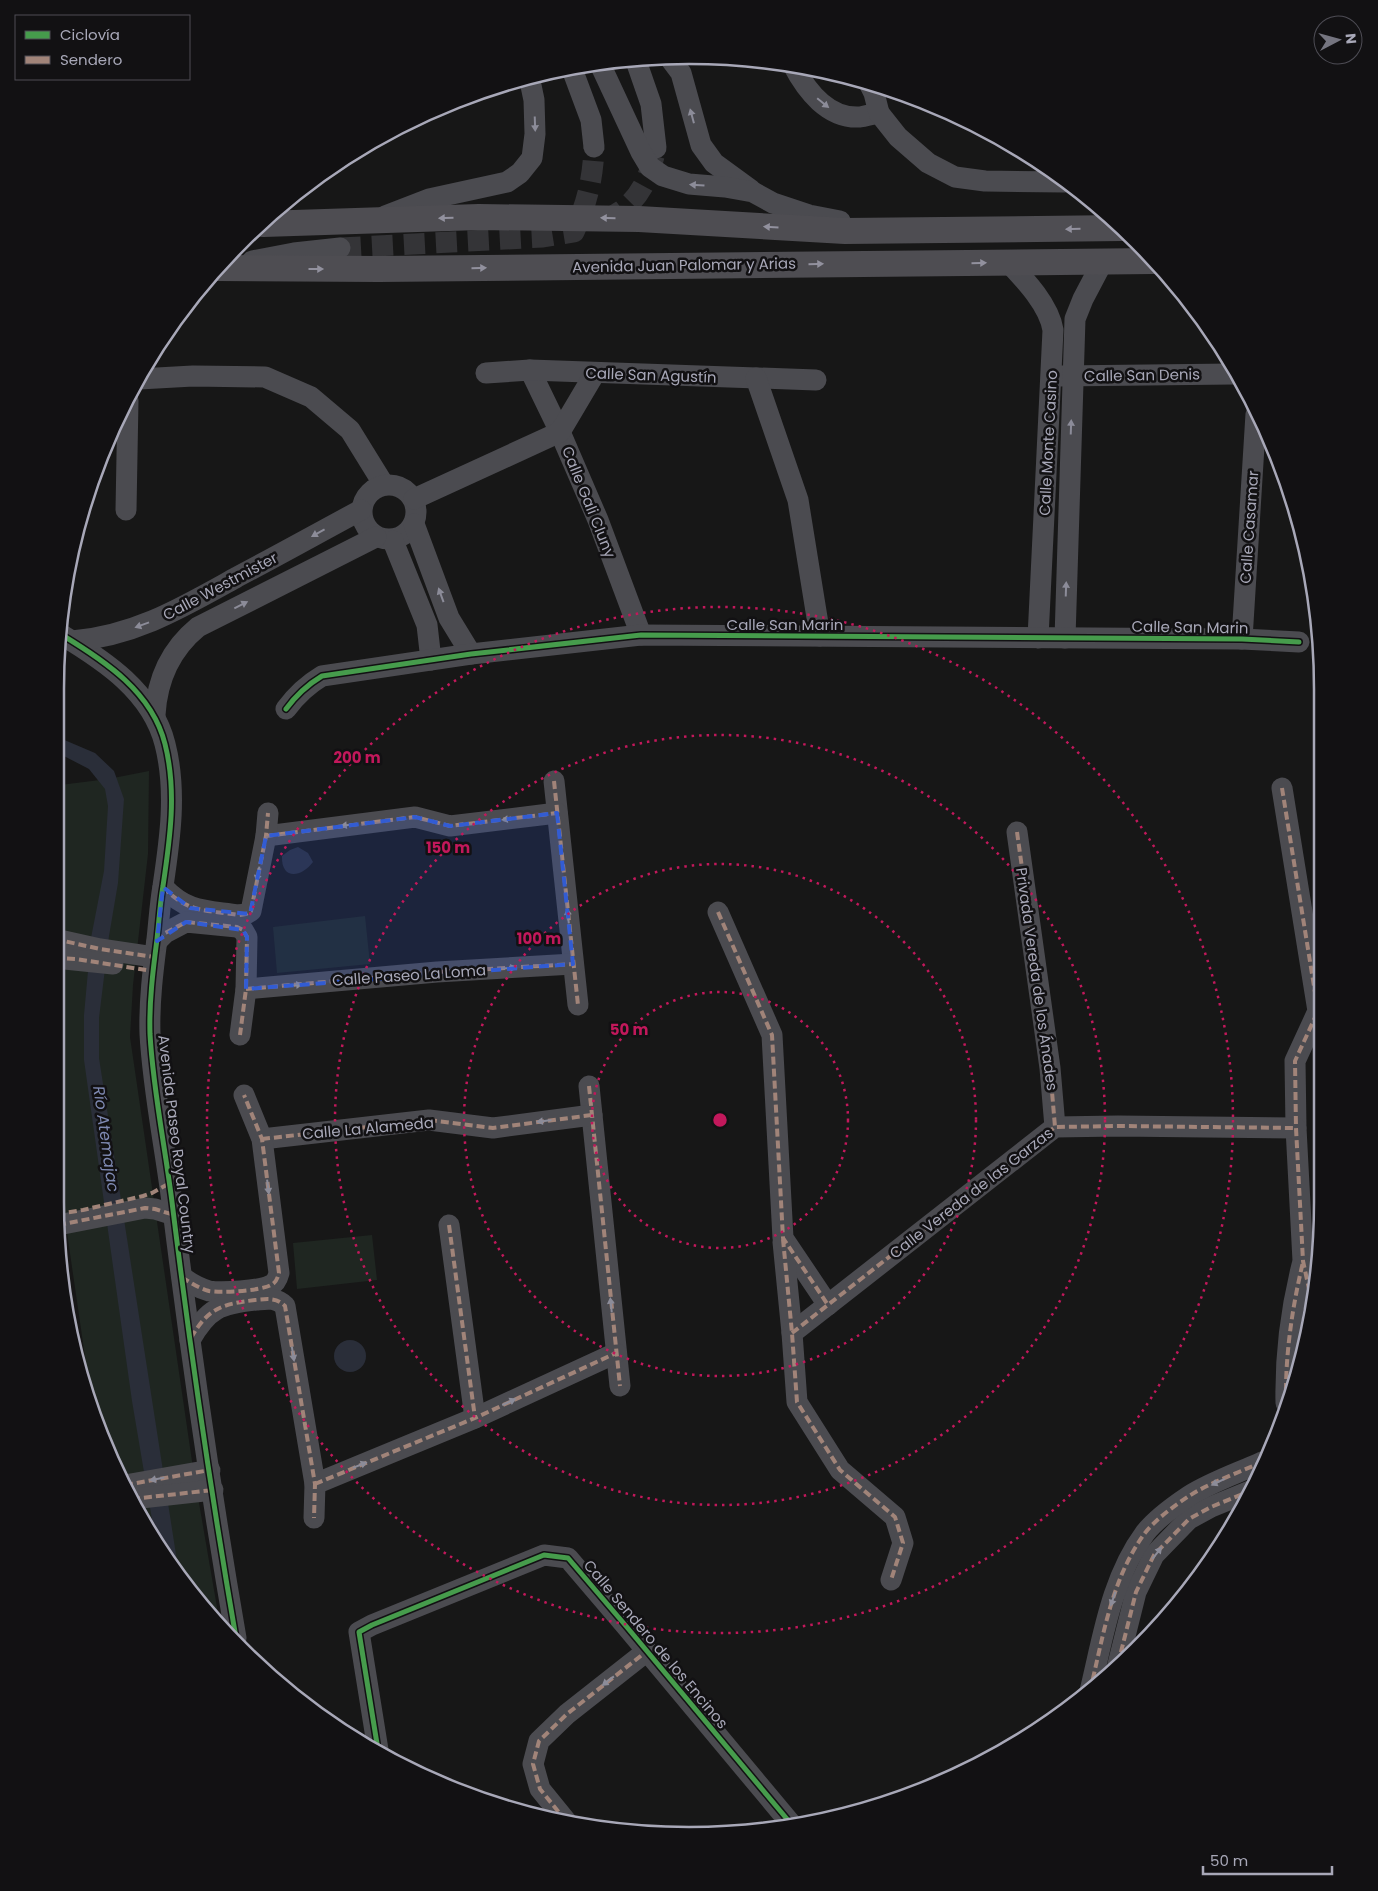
<svg xmlns="http://www.w3.org/2000/svg" width="1378" height="1891" viewBox="0 0 1378 1891" font-family="Poppins,sans-serif">
	<style>
		.green { fill: #1f2621 }
		.water { fill: #2a2e39 }
		.lines { fill: none; stroke-linecap: round; stroke-linejoin: round }
		.minor-tunnel { stroke: #343437; stroke-width: 21; stroke-dasharray: 21 11; stroke-linecap: butt }
		.minor { stroke: #4b4b50; stroke-width: 21 }
		.major { stroke: #4e4d52; stroke-width: 26 }
		.quiet { stroke: #a18479; stroke-width: 4; stroke-dasharray: 8 4; stroke-linecap: butt }
		.cycleway-casing { stroke: #121113; stroke-width: 8 }
		.cycleway { stroke: #469c4c; stroke-width: 5 }
		.oneway { fill: #8c8c99 }
		.oneway2 { fill: #92919e }
		.marked { fill: #325cd3; fill-opacity: 0.2; stroke: #325cd3; stroke-width: 4; stroke-dasharray: 10 6; stroke-linejoin: round }
		.ring { fill: none; stroke: #c2185b; stroke-width: 2.5; stroke-dasharray: 2.5 5 }
		.labels { text-anchor: middle; dominant-baseline: central; stroke-width: 5; stroke-linejoin: round; paint-order: stroke }
		.street-label { font-size: 15px; fill: #a8a8b8; stroke: #121113 }
		.water-label { font-size: 16px; font-style: italic; fill: #7f8ab3; stroke: #121113 }
		.rim { fill: none; stroke: #a8a8b8; stroke-width: 2.5 }
		.centre { fill: #c2185b; stroke: #121113; stroke-width: 2.5 }
		.ring-label { font-size: 15px; text-anchor: middle; font-weight: bold; fill: #c2185b; stroke: #121113; stroke-width: 5; stroke-linejoin: round; paint-order: stroke }
	</style>
	<rect width="100%" height="100%" fill="#171717"/>
	<g class="green">
		<polygon points="149,771 148,854 133,985 130,1037 193,1468 219,1619 162,1554 103,1445 97,1426 89,1384 55,1150 55,930 60,879 60,785 108,779"/>
		<polygon points="365,916 370,964 277,973 273,927"/>
		<polygon points="372,1235 377,1280 297,1289 293,1243"/>
	</g>
	<g class="water">
		<polygon points="55,736 95,753 114,771 124,799 118,883 109,936 99,1018 99,1058 179,1574 162,1554 156,1543 132,1401 84,1060 84,1015 91,938 104,871 108,806 105,789 89,769 62,755 55,754"/>
		<path d="M298 847 308 853 313 862C302 877 281 881 282 856L290 850Z"/>
		<circle cx="350" cy="1356" r="16"/>
	</g>
	<g class="lines">
		<g class="minor-tunnel">
			<path d="M604 220C636 207 648 183 655 152"/>
			<path d="M340 248 543 237 574 232C587 203 593 179 594 147"/>
		</g>
		<g class="minor">
			<polyline points="669,57 681,73 701,145 714,163 751,190"/>
			<polyline points="635,58 651,104 656,148"/>
			<polyline points="600,64 641,152 650,167 663,176 689,184 725,187 753,192 773,203 809,215 840,221"/>
			<path d="M793 65C806 90 828 119 860 117 866 116 872 114 879 113"/>
			<polyline points="572,69 591,120 594,147"/>
			<polyline points="869,83 874,93 879,113 898,137 928,163 955,177 985,181 1065,182"/>
			<polyline points="385,216 429,199 507,182 520,173 532,158 535,134 534,100 529,76"/>
			<polyline points="252,261 294,253 340,248"/>
			<path d="M1008 262C1025 280 1049 305 1053 330L1038 638"/>
			<polyline points="530,370 560,432 598,520 641,635"/>
			<polyline points="486,373 530,370 816,380"/>
			<polyline points="1060,376 1233,374"/>
			<polyline points="756,378 798,500 820,636"/>
			<polyline points="139,379 193,376 265,377 311,397 350,430 384,485"/>
			<circle cx="389" cy="512" r="27"/>
			<polyline points="414,499 560,432 595,373"/>
			<polyline points="126,510 128,400"/>
			<polyline points="414,524 449,618 471,654"/>
			<polyline points="393,541 427,625 431,660"/>
			<path d="M62 635C105 661 152 692 165 744 177 791 170 839 163 886 160 903 159 921 157 939 153 970 149 1002 150 1034 153 1090 165 1146 172 1202 190 1348 211 1494 236 1638"/>
			<polyline points="1065,638 1075,319 1083,299 1103,261"/>
			<polyline points="1242,639 1256,414"/>
			<path d="M72 641C135 636 183 607 237 577 279 555 320 532 361 510"/>
			<path d="M286 709C297 694 307 685 322 676L471 654 641 635 1242 639 1299 642"/>
			<path d="M155 715C157 680 170 650 198 627L376 537"/>
			<polyline points="554,781 578,1005"/>
			<polyline points="1282,788 1318,1011 1295,1061 1296,1128 1303,1261 1312,1303"/>
			<polyline points="1017,832 1050,1068 1055,1127"/>
			<polyline points="266,836 415,817 450,826 557,813"/>
			<path d="M163 887C188 913 205 910 239 915L246 914 251 911 266 836 268 813"/>
			<polyline points="718,912 772,1035 783,1238 828,1305"/>
			<polyline points="55,939 100,949 154,957"/>
			<polyline points="157,941 165,933 186,922 237,927 243,930 247,937 246,989 240,1035"/>
			<polyline points="55,958 113,964"/>
			<polyline points="246,989 437,972 573,964"/>
			<polyline points="589,1086 620,1386"/>
			<polyline points="262,1139 429,1120 493,1128 592,1115"/>
			<polyline points="58,1225 145,1208 155,1209 174,1215"/>
			<polyline points="449,1225 475,1418"/>
			<polyline points="783,1242 792,1333 797,1402 840,1470 895,1517 903,1543 891,1580"/>
			<path d="M182 1277C190 1283 199 1288 209 1291 221 1293 260 1291 271 1285 276 1283 278 1277 279 1273L262 1139 244 1095"/>
			<polyline points="792,1333 1055,1127 1118,1126 1296,1128"/>
			<path d="M190 1340C208 1308 220 1304 256 1300 267 1299 276 1297 285 1306L315 1484 314 1518"/>
			<path d="M1286 1403C1285 1357 1291 1309 1302 1265"/>
			<polyline points="315,1484 475,1418 616,1353"/>
			<polyline points="125,1485 210,1470"/>
			<polyline points="132,1499 213,1490"/>
			<polyline points="1118,1664 1136,1592 1154,1555 1189,1519 1211,1507 1250,1491"/>
			<path d="M1090 1691C1103 1638 1111 1579 1145 1533 1156 1519 1174 1506 1189 1496 1211 1482 1238 1473 1262 1462"/>
			<polyline points="378,1750 359,1632 372,1625 544,1555 568,1558 626,1626 792,1825"/>
			<polyline points="566,1821 540,1789 533,1764 539,1741 567,1714 647,1651"/>
		</g>
		<g class="major">
			<polyline points="263,224 479,217 639,219 845,231 1122,228"/>
			<polyline points="215,268 379,269 1153,261"/>
		</g>
		<g class="quiet">
			<polyline points="554,781 578,1005"/>
			<polyline points="1282,788 1318,1011 1295,1061 1296,1128 1303,1261 1312,1303"/>
			<polyline points="1017,832 1050,1068 1055,1127"/>
			<polyline points="266,836 415,817 450,826 557,813"/>
			<path d="M163 887C188 913 205 910 239 915L246 914 251 911 266 836 268 813"/>
			<polyline points="718,912 772,1035 783,1238 828,1305"/>
			<polyline points="55,939 100,949 154,957"/>
			<polyline points="157,941 165,933 186,922 237,927 243,930 247,937 246,989 240,1035"/>
			<polyline points="55,958 76,959 152,971"/>
			<polyline points="246,989 437,972 573,964"/>
			<polyline points="589,1086 620,1386"/>
			<polyline points="262,1139 429,1120 493,1128 592,1115"/>
			<polyline points="57,1214 83,1210 143,1196 152,1193 170,1183"/>
			<polyline points="58,1225 145,1208 155,1209 174,1215"/>
			<polyline points="449,1225 475,1418"/>
			<polyline points="783,1239 792,1333 797,1402 840,1470 895,1517 903,1543 891,1580"/>
			<path d="M182 1277C190 1283 199 1288 209 1291 221 1293 260 1291 271 1285 276 1283 278 1277 279 1273L262 1139 244 1095"/>
			<polyline points="792,1333 1055,1127 1118,1126 1296,1128"/>
			<path d="M191 1338C208 1308 222 1304 255 1300 267 1299 276 1297 285 1306L315 1484 314 1518"/>
			<path d="M1286 1403C1285 1356 1292 1308 1303 1262"/>
			<polyline points="315,1484 475,1418 616,1353"/>
			<polyline points="125,1485 210,1470"/>
			<polyline points="132,1499 213,1490"/>
			<polyline points="1118,1664 1136,1592 1154,1555 1189,1519 1211,1507 1250,1491"/>
			<path d="M1090 1691C1103 1638 1111 1579 1145 1533 1156 1519 1174 1506 1189 1496 1211 1482 1238 1473 1262 1462"/>
			<polyline points="566,1821 540,1789 533,1764 539,1741 567,1714 647,1651"/>
		</g>
		<g class="cycleway-casing">
			<g id="cycleway">
				<path d="M62 635C105 661 152 692 165 744 177 791 170 839 163 886 160 903 159 921 157 939 153 970 149 1002 150 1034 153 1090 165 1146 172 1202 190 1348 211 1494 236 1638"/>
				<path d="M286 709C297 694 307 685 322 676L471 654 641 635 1242 639 1299 642"/>
				<polyline points="378,1750 359,1632 372,1625 544,1555 568,1558 626,1626 792,1825"/>
			</g>
		</g>
		<use href="#cycleway" class="cycleway"/>
	</g>
	<defs><path id="oneway-solid" d="M-6-.8H1V-3.2L6.5 0L1 3.2V.8H-6Z" transform="scale(1.25)"/></defs>
	<g class="oneway">
		<use href="#oneway-solid" transform="translate(823 103) rotate(39)"/>
		<use href="#oneway-solid" transform="translate(692 116) rotate(-105)"/>
		<use href="#oneway-solid" transform="translate(535 124) rotate(88)"/>
		<use href="#oneway-solid" transform="translate(697 185) rotate(-176)"/>
		<use href="#oneway-solid" transform="translate(1071 427) rotate(-88)"/>
		<use href="#oneway-solid" transform="translate(318 533) rotate(151)"/>
		<use href="#oneway-solid" transform="translate(1066 589) rotate(-88)"/>
		<use href="#oneway-solid" transform="translate(441 595) rotate(-110)"/>
		<use href="#oneway-solid" transform="translate(241 605) rotate(-27)"/>
		<use href="#oneway-solid" transform="translate(142 625) rotate(160)"/>
		<use href="#oneway-solid" transform="translate(509 819) rotate(173)"/>
		<use href="#oneway-solid" transform="translate(348 825) rotate(173)"/>
		<use href="#oneway-solid" transform="translate(258 874) rotate(101)"/>
		<use href="#oneway-solid" transform="translate(568 916) rotate(-96)"/>
		<use href="#oneway-solid" transform="translate(509 968) rotate(-3)"/>
		<use href="#oneway-solid" transform="translate(295 985) rotate(-5)"/>
		<use href="#oneway-solid" transform="translate(544 1121) rotate(173)"/>
		<use href="#oneway-solid" transform="translate(268 1187) rotate(83)"/>
		<use href="#oneway-solid" transform="translate(611 1305) rotate(-96)"/>
		<use href="#oneway-solid" transform="translate(293 1354) rotate(81)"/>
		<use href="#oneway-solid" transform="translate(509 1402) rotate(-25)"/>
		<use href="#oneway-solid" transform="translate(360 1465) rotate(-22)"/>
		<use href="#oneway-solid" transform="translate(157 1479) rotate(169)"/>
		<use href="#oneway-solid" transform="translate(1218 1482) rotate(155)"/>
		<use href="#oneway-solid" transform="translate(1157 1553) rotate(-52)"/>
		<use href="#oneway-solid" transform="translate(1113 1599) rotate(109)"/>
		<use href="#oneway-solid" transform="translate(608 1681) rotate(142)"/>
	</g>
	<g class="oneway2">
		<use href="#oneway-solid" transform="translate(446 218) rotate(178)"/>
		<use href="#oneway-solid" transform="translate(608 218) rotate(-179)"/>
		<use href="#oneway-solid" transform="translate(771 227) rotate(-177)"/>
		<use href="#oneway-solid" transform="translate(1073 229) rotate(179)"/>
		<use href="#oneway-solid" transform="translate(979 263) rotate(-1)"/>
		<use href="#oneway-solid" transform="translate(816 264) rotate(-1)"/>
		<use href="#oneway-solid" transform="translate(479 268) rotate(-1)"/>
		<use href="#oneway-solid" transform="translate(316 269)"/>
	</g>
	<path class="marked" d="M557 813 573 964 246 989 247 937 243 930 186 922 157 941 163 887 190 908 250 914 266 836 415 817 450 826Z"/>
	<g class="ring">
		<circle cx="720" cy="1120" r="128"/>
		<circle cx="720" cy="1120" r="256"/>
		<circle cx="720" cy="1120" r="385"/>
		<circle cx="720" cy="1120" r="513"/>
	</g>
	<g class="labels">
		<g class="street-label">
			<text transform="translate(684 265) rotate(-1)">Avenida Juan Palomar y Arias</text>
			<text transform="translate(651 375) rotate(2)">Calle San Agustín</text>
			<text transform="translate(1142 375) rotate(-1)">Calle San Denis</text>
			<text transform="translate(1048 443) rotate(-87)">Calle Monte Casino</text>
			<text transform="translate(589 502) rotate(68)">Calle Gali Cluny</text>
			<text transform="translate(1249 527) rotate(-86)">Calle Casamar</text>
			<text transform="translate(220 586) rotate(-28)">Calle Westmister</text>
			<text x="785" y="624">Calle San Marin</text>
			<text transform="translate(1190 627) rotate(1)">Calle San Marin</text>
			<text transform="translate(409 975) rotate(-4)">Calle Paseo La Loma</text>
			<text transform="translate(1037 979) rotate(82)">Privada Vereda de los Ánades</text>
			<text transform="translate(368 1128) rotate(-5)">Calle La Alameda</text>
			<text transform="translate(177 1144) rotate(83)">Avenida Paseo Royal Country</text>
			<text transform="translate(971 1193) rotate(-38)">Calle Vereda de las Garzas</text>
			<text transform="translate(656 1644) rotate(50)">Calle Sendero de los Encinos</text>
		</g>
		<g class="water-label">
			<text transform="translate(106 1139) rotate(82)">Río Atemajac</text>
		</g>
	</g>
	<path d="M0 0H1378V1891H0ZM689 64H689A625 625 0 0 1 1314 689V1202A625 625 0 0 1 689 1827H689A625 625 0 0 1 64 1202V689A625 625 0 0 1 689 64Z" fill="#121113" fill-rule="evenodd"/>
	<path class="rim" d="M689 64H689A625 625 0 0 1 1314 689V1202A625 625 0 0 1 689 1827H689A625 625 0 0 1 64 1202V689A625 625 0 0 1 689 64Z"/>
	<circle cx="720" cy="1120" r="8" class="centre"/>
	<g class="ring-label">
		<text x="357" y="763">200 m</text>
		<text x="448" y="853">150 m</text>
		<text x="539" y="944">100 m</text>
		<text x="629" y="1035">50 m</text>
	</g>
	<rect x="15" y="15" width="175" height="65" fill="#121113" stroke="#4e4d55"/>
	<rect x="25" y="31" width="25" height="8" fill="#469c4c" stroke="#4e4d55"/>
	<text x="60" y="40" font-size="15" fill="#a8a8b8">Ciclovía</text>
	<rect x="25" y="56" width="25" height="8" fill="#a18479" stroke="#4e4d55"/>
	<text x="60" y="65" font-size="15" fill="#a8a8b8">Sendero</text>
	<g transform="translate(1338 40) rotate(84)"><circle r="24" fill="#121113" stroke="#4e4d55"/>
	<path d="M0-4L9 19L0 12L-9 19Z" fill="#757580"/>
	<text y="-8" font-size="14" font-weight="bold" text-anchor="middle" fill="#a8a8b8">N</text>
	</g>
	<path d="M1203 1866v8h129v-8" fill="none" stroke="#a8a8b8" stroke-width="2.5"/>
	<text x="1210" y="1866" font-size="15" fill="#a8a8b8" stroke="#121113" stroke-width="4" paint-order="stroke">50 m</text>
</svg>
